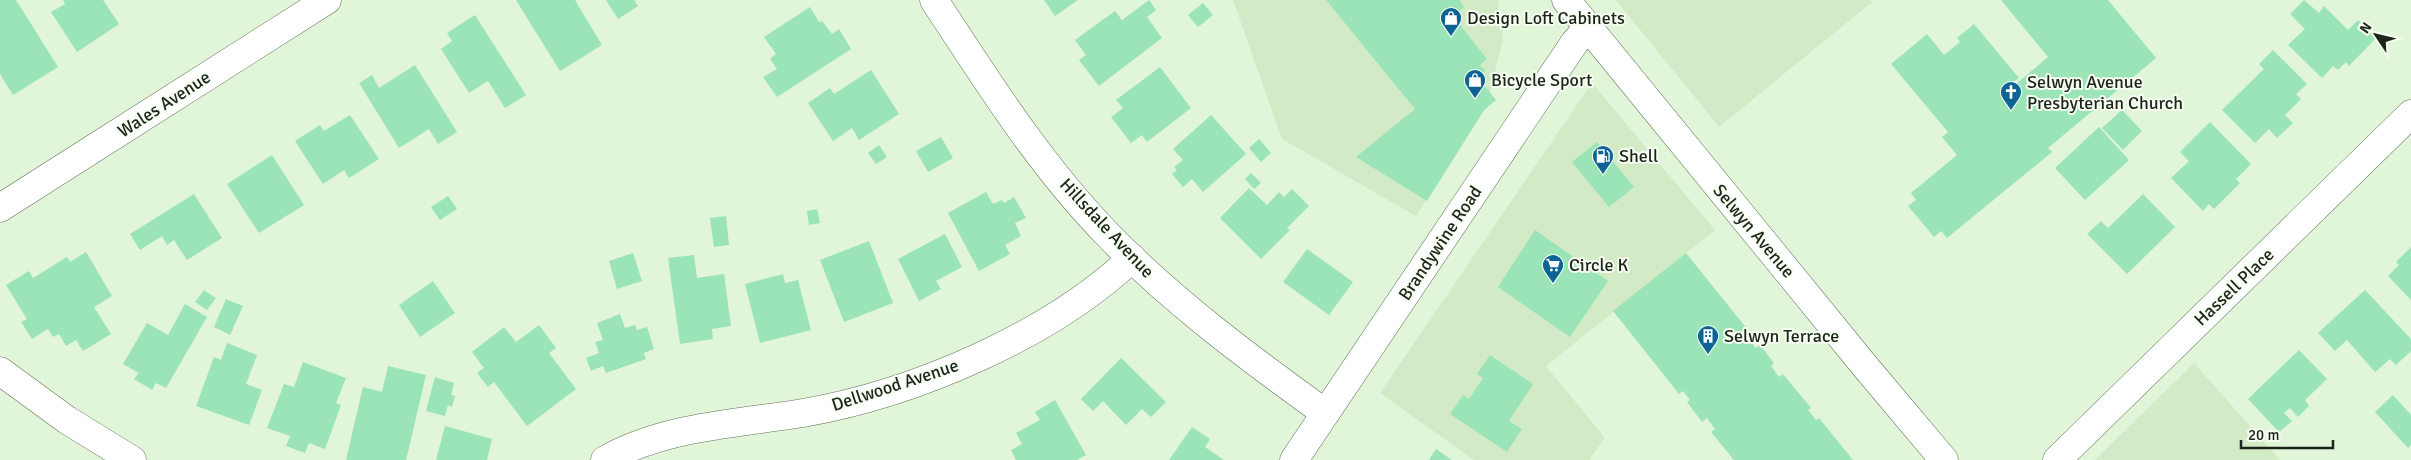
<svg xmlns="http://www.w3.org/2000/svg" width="2411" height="460" viewBox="0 0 2411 460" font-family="Signika,sans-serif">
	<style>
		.built { fill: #d2eac6 }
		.building { fill: #9be4b7 }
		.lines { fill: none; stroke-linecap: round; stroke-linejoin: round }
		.minor-casing { stroke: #617359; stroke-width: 29 }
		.minor { stroke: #fff; stroke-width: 28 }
		.labels { text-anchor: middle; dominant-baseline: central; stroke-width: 4; stroke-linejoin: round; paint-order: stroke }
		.poi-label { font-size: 18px; fill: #1d241a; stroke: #f6fef2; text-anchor: start }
		.street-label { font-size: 18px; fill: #1d241a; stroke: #f6fef2 }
	</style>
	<rect width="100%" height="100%" fill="#e1f5d8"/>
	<g class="built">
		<polygon points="1233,0 1498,0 1503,39 1486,108 1416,216 1282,139"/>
		<polygon points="1616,0 1870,0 1872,2 1719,127"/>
		<polygon points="1592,83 1715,230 1546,366 1605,438 1589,460 1474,460 1380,393"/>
		<polygon points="2194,363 2280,460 2095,460"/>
	</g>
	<g class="building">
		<polygon points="0,0 16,0 58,67 13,95 0,74"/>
		<polygon points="63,0 103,0 119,24 77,52 51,12 65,4"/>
		<polygon points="516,0 575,0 602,45 560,71"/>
		<polygon points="606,0 634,0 638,6 618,19"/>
		<polygon points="1044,0 1078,0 1055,16"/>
		<polygon points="1149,0 1156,10 1147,17 1162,38 1099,86 1079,60 1086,55 1075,40 1115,11 1122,20"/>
		<polygon points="1326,0 1459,0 1464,7 1453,16 1487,59 1480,65 1485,71 1477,77 1496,100 1484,110 1427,201 1356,157 1415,109"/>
		<polygon points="2001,0 2108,0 2156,58 2048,148 2052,152 1947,238 1941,231 1934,237 1908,206 1916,200 1911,193 1957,155 1942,137 1948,132 1891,64 1927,34 1944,55 1960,42 1957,38 1974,24 2019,78 2007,86 2010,89 2048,57"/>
		<polygon points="2304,0 2319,13 2324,6 2348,30 2358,20 2376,38 2349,66 2346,62 2338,70 2333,66 2322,78 2288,45 2305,29 2290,14"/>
		<polygon points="1203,3 1213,15 1198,27 1188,15"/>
		<polygon points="810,7 819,22 822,21 832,34 839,29 851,49 777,97 763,77 777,69 770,59 776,54 764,37"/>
		<polygon points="475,15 526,95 505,108 488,81 469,93 441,49 452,41 447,33"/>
		<polygon points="2273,50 2307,84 2296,94 2301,99 2285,115 2293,123 2277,138 2269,129 2255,143 2222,110 2264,69 2259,64"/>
		<polygon points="415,65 457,132 438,144 429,129 399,148 359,83 372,75 379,88"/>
		<polygon points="1160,67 1191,108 1147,142 1142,135 1131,143 1111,117 1123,108 1116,100"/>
		<polygon points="871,70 899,114 859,140 852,128 833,141 808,103 830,88 834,94"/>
		<polygon points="2122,110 2142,131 2123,150 2102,128"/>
		<polygon points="350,115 379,159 349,178 344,170 323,184 295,141 320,125 324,131"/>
		<polygon points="1211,115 1246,154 1203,192 1192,179 1183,187 1172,174 1177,170 1174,167 1183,160 1173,149"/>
		<polygon points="2210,122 2251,164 2236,179 2240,183 2214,209 2209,204 2203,211 2171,178 2189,161 2180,152"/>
		<polygon points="2099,127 2129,160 2085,200 2055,168"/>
		<polygon points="941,137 953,158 928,172 916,151"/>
		<polygon points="1259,139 1271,153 1261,162 1249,148"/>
		<polygon points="1597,142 1634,187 1609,207 1572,162"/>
		<polygon points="879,145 887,157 876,164 868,153"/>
		<polygon points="272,155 304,205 259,233 227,184"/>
		<polygon points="1251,173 1261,183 1254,189 1245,179"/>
		<polygon points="1249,188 1267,205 1279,192 1284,197 1292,189 1309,206 1287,228 1290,230 1261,259 1220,218"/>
		<polygon points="986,192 993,204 1002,200 1004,203 1014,197 1026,218 1015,223 1021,236 1005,245 1010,254 979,271 948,213"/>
		<polygon points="194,194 222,238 187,260 174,240 167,245 162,236 140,250 130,234"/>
		<polygon points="2143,194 2175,227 2127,274 2087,234 2101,221 2108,228"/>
		<polygon points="448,196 457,209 440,220 431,207"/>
		<polygon points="817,209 820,223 809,225 807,211"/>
		<polygon points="726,216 729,245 714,247 710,218"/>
		<polygon points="1535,230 1608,281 1570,337 1498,287"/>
		<polygon points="945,234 962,267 936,281 941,289 919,301 898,259"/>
		<polygon points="869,241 893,303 844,322 820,260"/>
		<polygon points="2411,247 2411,300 2388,276 2399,265 2396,262"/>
		<polygon points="1307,249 1353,282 1329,315 1283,282"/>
		<polygon points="86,252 112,296 94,307 111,334 83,351 76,340 66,346 59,334 53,337 48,329 32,339 21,322 27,319 6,285 29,271 33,278 67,257 70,262"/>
		<polygon points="633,253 642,281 617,289 609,261"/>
		<polygon points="1686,253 1752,335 1747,338 1756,348 1760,345 1774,363 1771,366 1779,377 1783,374 1811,408 1808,410 1816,420 1819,418 1853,460 1734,460 1711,432 1715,429 1707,418 1702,422 1687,402 1690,400 1683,391 1679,394 1613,311"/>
		<polygon points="694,255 697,278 724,274 731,326 712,329 713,339 680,344 668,258"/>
		<polygon points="783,274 785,283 798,280 811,330 760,343 745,284"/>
		<polygon points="433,281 455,313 420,337 399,305"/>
		<polygon points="204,290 216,298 207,310 195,302"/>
		<polygon points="2365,290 2411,339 2411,351 2396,365 2390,359 2375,372 2347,340 2335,351 2318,333"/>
		<polygon points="226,299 243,306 230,335 214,327"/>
		<polygon points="185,304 207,317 166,388 156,383 152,390 134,379 139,373 123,364 147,323 168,335"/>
		<polygon points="620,314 625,328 635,325 637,330 647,327 654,349 644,353 646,359 606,373 603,366 591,371 586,358 599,353 595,342 603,340 597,323"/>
		<polygon points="539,325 556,348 549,353 576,389 527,426 494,382 488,387 477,373 484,368 472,352 504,327 516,342"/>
		<polygon points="227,343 257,355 246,384 262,390 249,425 196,406 214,357 221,360"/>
		<polygon points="2299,350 2327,379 2305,400 2309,406 2298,417 2290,408 2284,413 2292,421 2279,432 2248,399"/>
		<polygon points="1490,355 1533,384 1509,421 1522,429 1507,452 1450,414 1463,395 1469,399 1483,378 1477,374"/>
		<polygon points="1121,358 1166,402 1151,417 1142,409 1126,425 1103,401 1093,411 1081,399"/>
		<polygon points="303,362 346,378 336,403 341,405 325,449 309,443 305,453 286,446 290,436 267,428 284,384 294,387"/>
		<polygon points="388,366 426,375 406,460 346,460 363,387 382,392"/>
		<polygon points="435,377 454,383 451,395 455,396 452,407 448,405 445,416 426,411"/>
		<polygon points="2393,395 2411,415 2411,445 2408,448 2375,412"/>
		<polygon points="1055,400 1086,455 1077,460 1016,460 1011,450 1022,444 1016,433 1040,420 1035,412"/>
		<polygon points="445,426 492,439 487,460 436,460"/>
		<polygon points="1192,427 1210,439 1205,447 1224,460 1169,460"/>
		<polygon points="1436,449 1452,460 1429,460"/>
	</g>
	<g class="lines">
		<g class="minor-casing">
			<g id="minor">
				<path d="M934 0C987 81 1039 164 1107 234 1173 302 1249 358 1325 413"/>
				<polyline points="1566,0 1864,365 1944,460"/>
				<polyline points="0,208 327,0"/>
				<polyline points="0,371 67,420 132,460"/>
				<path d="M605 460C665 426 735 424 803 413 913 394 1050 336 1132 258"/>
				<polyline points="1294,460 1575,42 1589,27"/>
				<polyline points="2057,460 2411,114"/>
			</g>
		</g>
		<use href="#minor" class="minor"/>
	</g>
	<defs>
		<g id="shop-pin" transform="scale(1.125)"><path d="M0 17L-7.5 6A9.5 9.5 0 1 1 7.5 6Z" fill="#0d6394" stroke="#f6fef2"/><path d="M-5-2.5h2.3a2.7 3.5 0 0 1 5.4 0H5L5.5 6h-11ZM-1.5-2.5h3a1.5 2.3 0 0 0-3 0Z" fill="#fff"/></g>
		<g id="church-pin" transform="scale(1.125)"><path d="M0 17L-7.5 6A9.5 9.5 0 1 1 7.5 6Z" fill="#0d6394" stroke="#f6fef2"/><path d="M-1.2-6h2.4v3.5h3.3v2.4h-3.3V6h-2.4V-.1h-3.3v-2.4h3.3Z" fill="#fff"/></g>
		<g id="fuel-pin" transform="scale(1.125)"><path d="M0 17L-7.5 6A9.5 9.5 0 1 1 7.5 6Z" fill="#0d6394" stroke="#f6fef2"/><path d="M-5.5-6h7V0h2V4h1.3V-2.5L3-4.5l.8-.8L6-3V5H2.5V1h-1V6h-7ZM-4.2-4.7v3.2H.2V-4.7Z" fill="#fff"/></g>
		<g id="supermarket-pin" transform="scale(1.125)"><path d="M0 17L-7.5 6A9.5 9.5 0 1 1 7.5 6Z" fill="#0d6394" stroke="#f6fef2"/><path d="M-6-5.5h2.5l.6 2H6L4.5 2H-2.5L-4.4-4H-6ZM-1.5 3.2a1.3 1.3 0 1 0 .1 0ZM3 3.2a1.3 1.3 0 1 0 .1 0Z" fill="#fff"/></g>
		<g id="building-pin" transform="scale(1.125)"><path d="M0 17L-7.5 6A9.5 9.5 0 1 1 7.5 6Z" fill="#0d6394" stroke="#f6fef2"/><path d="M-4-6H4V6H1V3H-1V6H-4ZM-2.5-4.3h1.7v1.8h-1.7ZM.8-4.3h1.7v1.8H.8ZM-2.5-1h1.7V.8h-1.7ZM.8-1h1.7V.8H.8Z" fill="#fff"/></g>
	</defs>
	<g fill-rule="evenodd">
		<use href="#shop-pin" x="1451" y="18"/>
		<use href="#shop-pin" x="1475" y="80"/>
		<use href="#church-pin" x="2011" y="92"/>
		<use href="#fuel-pin" x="1603" y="156"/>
		<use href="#supermarket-pin" x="1553" y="265"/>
		<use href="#building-pin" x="1708" y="336"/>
	</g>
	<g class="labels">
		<g class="poi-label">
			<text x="1467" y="18">Design Loft Cabinets</text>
			<text x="1491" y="80">Bicycle Sport</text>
			<text x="2027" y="82">Selwyn Avenue<tspan x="2027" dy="21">Presbyterian Church</tspan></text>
			<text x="1619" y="156">Shell</text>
			<text x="1569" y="265">Circle K</text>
			<text x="1724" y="336">Selwyn Terrace</text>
		</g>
		<g class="street-label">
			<text transform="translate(164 104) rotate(-33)">Wales Avenue</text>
			<text transform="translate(1107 228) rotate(47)">Hillsdale Avenue</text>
			<text transform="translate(1754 231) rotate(50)">Selwyn Avenue</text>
			<text transform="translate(1440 243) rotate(-56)">Brandywine Road</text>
			<text transform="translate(2234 287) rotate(-44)">Hassell Place</text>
			<text transform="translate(895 385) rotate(-18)">Dellwood Avenue</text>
		</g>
	</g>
	<g transform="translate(2376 35) rotate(305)" stroke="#f6fef2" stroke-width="4" paint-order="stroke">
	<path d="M0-4L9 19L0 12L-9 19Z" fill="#1d241a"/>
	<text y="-8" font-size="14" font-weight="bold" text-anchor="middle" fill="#1d241a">N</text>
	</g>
	<path d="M2241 440v8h92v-8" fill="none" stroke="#1d241a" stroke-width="2.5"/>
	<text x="2248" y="440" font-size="15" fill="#1d241a" stroke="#f6fef2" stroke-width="4" paint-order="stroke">20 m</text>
</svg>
